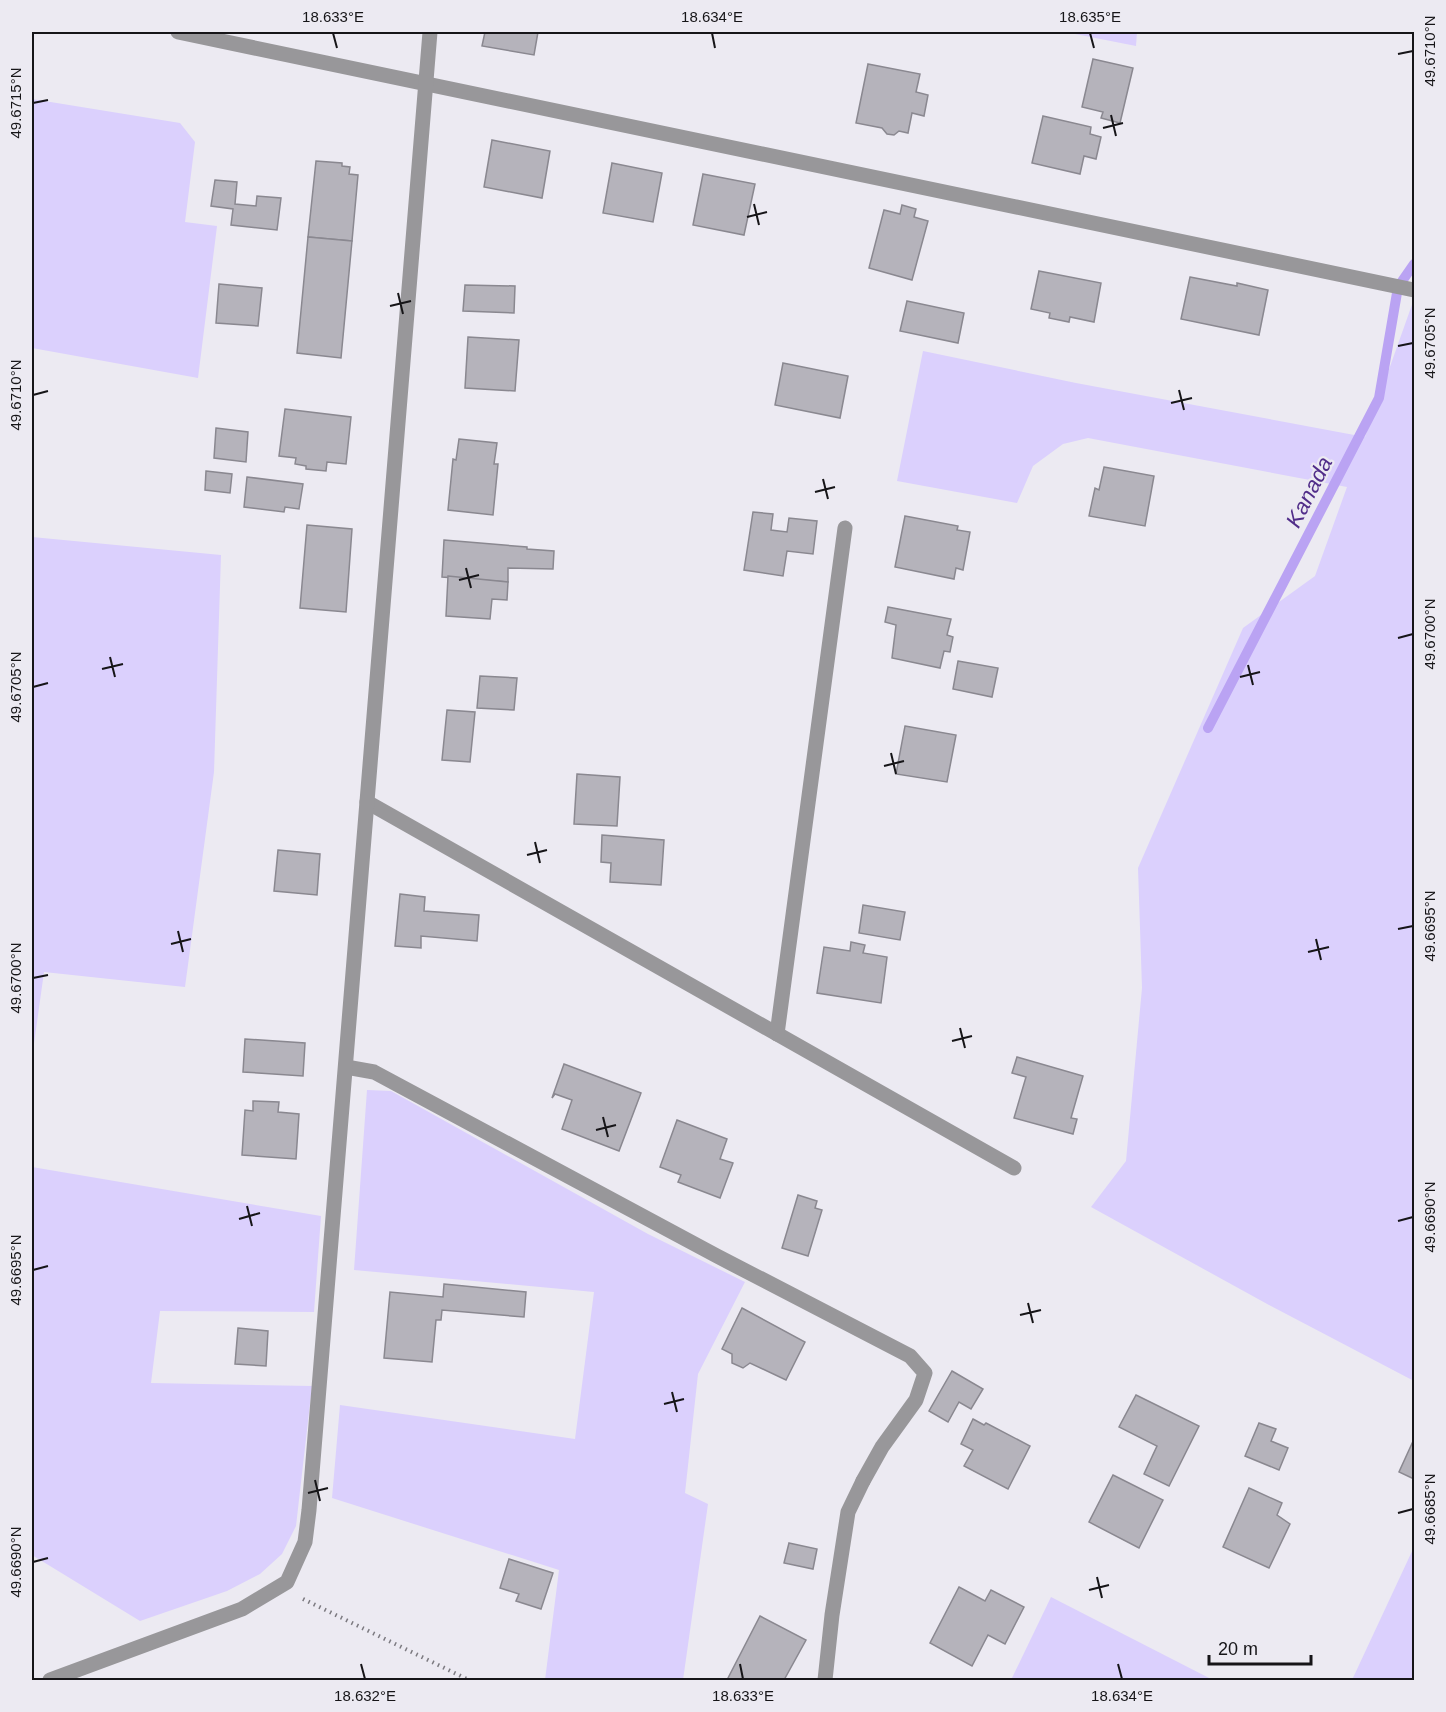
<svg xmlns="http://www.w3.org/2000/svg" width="1446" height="1712" viewBox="0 0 1446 1712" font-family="Helvetica,sans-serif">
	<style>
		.green { fill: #dbd0fd }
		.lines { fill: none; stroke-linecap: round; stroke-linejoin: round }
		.stream { stroke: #baa3f3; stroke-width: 10 }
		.building { fill: #b5b3bb; stroke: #8a8890; stroke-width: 1.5 }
		.path { stroke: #7c7a80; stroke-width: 4; stroke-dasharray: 1.5 4.5; stroke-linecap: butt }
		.lane { stroke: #98979a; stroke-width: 15 }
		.street { stroke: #98979a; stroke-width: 15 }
		.ticks { fill: none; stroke: #161518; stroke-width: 2 }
		.labels { text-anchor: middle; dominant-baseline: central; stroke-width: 4.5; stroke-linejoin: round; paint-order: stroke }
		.water-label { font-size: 22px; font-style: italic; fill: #512d89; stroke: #eceaf2 }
		.neatline { fill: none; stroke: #161518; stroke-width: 2 }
		.ticks-label { font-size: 15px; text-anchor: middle; fill: #161518 }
	</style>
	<rect width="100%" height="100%" fill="#eceaf2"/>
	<g class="green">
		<polygon points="1065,32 1137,32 1136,46"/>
		<polygon points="32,99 180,123 195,142 185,222 217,226 198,378 32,348"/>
		<polygon points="1414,299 1414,1381 1269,1305 1091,1207 1126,1161 1142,988 1138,868 1243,628 1315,576 1347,487 1088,438 1063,444 1033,466 1017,503 897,481 923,351 1076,383 1365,437"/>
		<polygon points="32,537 221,555 214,772 185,987 44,972 32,1058"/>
		<polygon points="367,1090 391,1091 648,1234 745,1282 698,1374 685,1493 708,1504 683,1680 545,1680 559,1570 332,1498 340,1405 575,1439 594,1292 354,1270"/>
		<polygon points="32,1167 321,1216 314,1312 160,1311 151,1383 312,1386 296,1526 282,1554 260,1574 227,1591 140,1621 32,1555"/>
		<polygon points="1414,1547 1414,1680 1352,1680"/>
		<polygon points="1051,1597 1213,1680 1011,1680"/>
	</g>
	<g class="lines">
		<polyline class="stream" points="1208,728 1379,398 1398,287 1414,264"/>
	</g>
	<g class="building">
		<polygon points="485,32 538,32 534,55 482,46"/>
		<polygon points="1093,59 1133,68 1120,123 1101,118 1103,112 1082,107"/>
		<polygon points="868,64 920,74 916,92 928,95 924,116 912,113 908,133 899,131 894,135 887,134 882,128 856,123"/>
		<polygon points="1043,116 1091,127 1090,134 1101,137 1096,159 1084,156 1080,174 1032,163"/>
		<polygon points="492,140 550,151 542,198 484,187"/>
		<polygon points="316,161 342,163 342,166 350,167 349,174 358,175 352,241 308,237"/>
		<polygon points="612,163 662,173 653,222 603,213"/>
		<polygon points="703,174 755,184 744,235 693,225"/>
		<polygon points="215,180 237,182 235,204 256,206 257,196 281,198 277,230 231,225 233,209 211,206"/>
		<polygon points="902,205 916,209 914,217 928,221 912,280 869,268 884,210 900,214"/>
		<polygon points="308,237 352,241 341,358 297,353"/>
		<polygon points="1039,271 1101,283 1094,322 1070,317 1069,322 1049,318 1050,313 1031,309"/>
		<polygon points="1190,277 1237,286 1237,283 1268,290 1259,335 1181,319"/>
		<polygon points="219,284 262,288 258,326 216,323"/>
		<polygon points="465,285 515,286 514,313 463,311"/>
		<polygon points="907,301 964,313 958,343 900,331"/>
		<polygon points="468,337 519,340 515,391 465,388"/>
		<polygon points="783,363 848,376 840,418 775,405"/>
		<polygon points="285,409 351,417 346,464 327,462 326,471 306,469 306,466 295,464 296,458 279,456"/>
		<polygon points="216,428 248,432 246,462 214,458"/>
		<polygon points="459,439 497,443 494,464 498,464 493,515 448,510 453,459 456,460"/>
		<polygon points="1104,467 1154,476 1145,526 1089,516 1095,488 1099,490"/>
		<polygon points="206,471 232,474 230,493 205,490"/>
		<polygon points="247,477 303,484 299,509 285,507 284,512 244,507"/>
		<polygon points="753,512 773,514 771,530 787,532 789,518 817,521 813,554 787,551 783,576 744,570"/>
		<polygon points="905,516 958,526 957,530 970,532 963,570 956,568 954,579 895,567"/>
		<polygon points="307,525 352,529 346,612 300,608"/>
		<polygon points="444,540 527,547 527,549 554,551 553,569 508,568 508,582 442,577"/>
		<polygon points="448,576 508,582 507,600 492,599 490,619 446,616"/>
		<polygon points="888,607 951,619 947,635 953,637 950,652 944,651 940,668 892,658 896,625 885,622"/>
		<polygon points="958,661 998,668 992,697 953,689"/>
		<polygon points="480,676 517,678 514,710 477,708"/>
		<polygon points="447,710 475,712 470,762 442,760"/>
		<polygon points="905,726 956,735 947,782 896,774"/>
		<polygon points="577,774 620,777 617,826 574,824"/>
		<polygon points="602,835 664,840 661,885 610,882 611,863 601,862"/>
		<polygon points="278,850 320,854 317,895 274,891"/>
		<polygon points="400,894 425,897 424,911 479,915 477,941 421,936 421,948 395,946"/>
		<polygon points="863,905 905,912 900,940 859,933"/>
		<polygon points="851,942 865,945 863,953 887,957 881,1003 817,993 824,947 850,951"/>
		<polygon points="245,1039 305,1043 303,1076 243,1072"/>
		<polygon points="1017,1057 1083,1076 1071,1118 1077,1119 1073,1134 1014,1118 1026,1077 1012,1073"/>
		<polygon points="564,1064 641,1093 619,1151 562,1129 572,1100 555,1094 552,1098"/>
		<polygon points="253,1101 279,1102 278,1112 299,1114 296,1159 242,1155 245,1110 253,1111"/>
		<polygon points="677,1120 727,1139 720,1159 733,1163 720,1198 678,1182 681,1175 660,1167"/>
		<polygon points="798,1195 817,1201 815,1208 822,1210 808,1256 782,1248"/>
		<polygon points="444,1284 526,1292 524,1317 442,1310 441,1320 436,1320 432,1362 384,1358 390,1292 443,1297"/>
		<polygon points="742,1308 805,1342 786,1380 750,1363 743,1368 732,1363 732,1354 722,1349"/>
		<polygon points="238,1328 268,1331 266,1366 235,1364"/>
		<polygon points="952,1371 983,1389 971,1409 959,1402 948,1422 929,1411"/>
		<polygon points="1136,1395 1199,1426 1169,1486 1144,1474 1157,1446 1119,1427"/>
		<polygon points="973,1419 984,1425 986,1423 1030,1446 1008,1489 964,1466 973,1450 961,1444"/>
		<polygon points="1259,1423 1276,1429 1271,1441 1288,1448 1279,1470 1245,1456"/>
		<polygon points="1414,1439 1414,1479 1399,1472"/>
		<polygon points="1113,1475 1163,1500 1139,1548 1089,1522"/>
		<polygon points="1249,1488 1282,1503 1277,1515 1290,1524 1269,1568 1223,1547"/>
		<polygon points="789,1543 817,1549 813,1569 784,1563"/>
		<polygon points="509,1559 553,1573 541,1609 516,1601 519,1594 500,1588"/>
		<polygon points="959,1587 985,1601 991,1590 1024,1607 1005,1644 988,1635 972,1666 930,1643"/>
		<polygon points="760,1616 806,1640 784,1680 727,1680"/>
	</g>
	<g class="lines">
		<polyline class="path" points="303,1599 469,1680"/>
		<g class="lane">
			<polyline points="367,802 1014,1168"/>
			<polyline points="777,1034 845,528"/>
			<polyline points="346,1067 374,1072 717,1256 910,1356 925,1373 916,1400 882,1447 863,1481"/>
		</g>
		<g class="street">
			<polyline points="178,32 1414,290"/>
			<polyline points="50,1680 242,1609 287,1582 305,1542 309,1510 430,32"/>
			<polyline points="825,1680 832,1615 848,1512 863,1481"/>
		</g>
	</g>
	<path class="ticks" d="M333 33 337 48M712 33 715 48M1090 33 1094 48M1398 54 1413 51M33 103 48 100M1111 115 1116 136M1103 128 1123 123M754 204 759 225M747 217 767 212M398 293 403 314M390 306 411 301M1398 346 1413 343M1179 390 1184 410M33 395 48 391M1171 403 1192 398M823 479 828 499M815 492 835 487M466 568 471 588M459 580 479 575M1398 638 1413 634M110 657 115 677M1248 665 1253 685M102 669 123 664M1240 677 1260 672M33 687 48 683M891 753 896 774M884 766 904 761M535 842 540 863M527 855 547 850M1398 929 1413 926M178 931 183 952M1316 939 1321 960M171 944 191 939M1308 952 1329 947M33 978 48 975M960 1028 965 1048M952 1041 972 1036M603 1117 608 1137M596 1130 616 1125M247 1206 252 1226M239 1219 260 1213M1398 1221 1413 1217M33 1270 48 1266M1028 1303 1033 1323M1020 1315 1041 1310M672 1392 677 1412M664 1404 684 1399M315 1480 320 1501M308 1493 328 1488M1398 1513 1413 1509M33 1562 48 1558M1097 1577 1102 1598M1089 1590 1109 1585M361 1664 365 1679M740 1664 743 1679M1118 1664 1122 1679"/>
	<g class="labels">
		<g class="water-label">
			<text transform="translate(1309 492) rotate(-63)">Kanada</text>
		</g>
	</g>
	<rect width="1446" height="1712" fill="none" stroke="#eceaf2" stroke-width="66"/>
	<path d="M1209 1655v9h102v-9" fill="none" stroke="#161518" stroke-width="3"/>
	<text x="1218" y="1655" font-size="18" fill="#161518" stroke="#eceaf2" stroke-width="4.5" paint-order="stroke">20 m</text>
	<rect x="33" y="33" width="1380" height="1646" class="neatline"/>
	<g class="ticks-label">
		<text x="333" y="22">18.633°E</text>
		<text x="712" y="22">18.634°E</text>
		<text x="1090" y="22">18.635°E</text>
		<text transform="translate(1430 51) rotate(-90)" y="5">49.6710°N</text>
		<text transform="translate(16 103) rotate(-90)" y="5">49.6715°N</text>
		<text transform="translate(1430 343) rotate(-90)" y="5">49.6705°N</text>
		<text transform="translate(16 395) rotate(-90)" y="5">49.6710°N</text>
		<text transform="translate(1430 634) rotate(-90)" y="5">49.6700°N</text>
		<text transform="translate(16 687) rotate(-90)" y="5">49.6705°N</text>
		<text transform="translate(1430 926) rotate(-90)" y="5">49.6695°N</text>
		<text transform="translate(16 978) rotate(-90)" y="5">49.6700°N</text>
		<text transform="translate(1430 1217) rotate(-90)" y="5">49.6690°N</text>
		<text transform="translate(16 1270) rotate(-90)" y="5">49.6695°N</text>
		<text transform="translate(1430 1509) rotate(-90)" y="5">49.6685°N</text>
		<text transform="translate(16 1562) rotate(-90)" y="5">49.6690°N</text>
		<text x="365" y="1701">18.632°E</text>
		<text x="743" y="1701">18.633°E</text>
		<text x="1122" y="1701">18.634°E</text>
	</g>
</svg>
